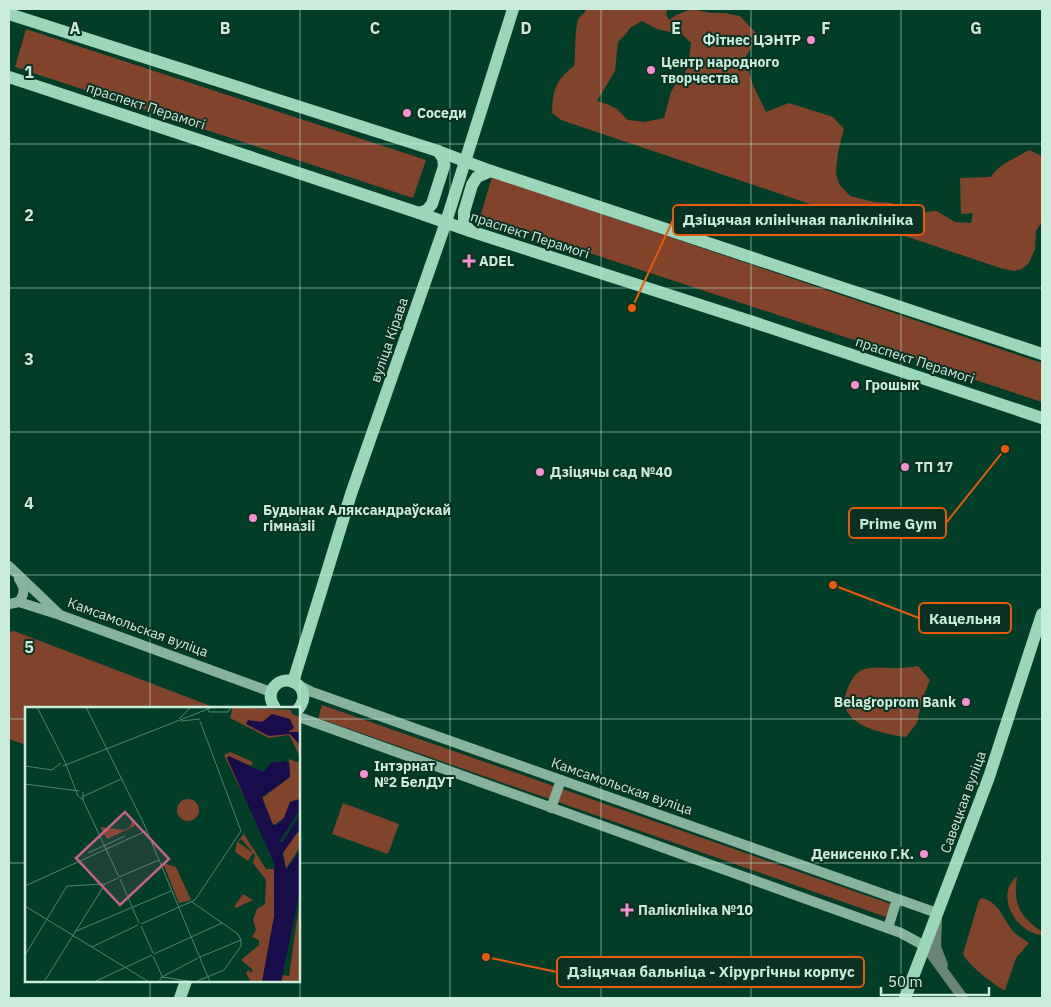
<svg xmlns="http://www.w3.org/2000/svg" width="1051" height="1007" viewBox="0 0 1051 1007" font-family="'IBM Plex Sans',sans-serif">
	<style>
		.green { fill: #81432a; fill-rule: evenodd }
		.lines { fill: none; stroke-linecap: round; stroke-linejoin: round }
		.street { stroke: #688576; stroke-width: 10 }
		.secondary { stroke: #85b39c; stroke-width: 10 }
		.primary { stroke: #9ad7b8; stroke-width: 12 }
		.grid { fill: none; stroke: #caeddb; stroke-width: 1; stroke-opacity: 0.55 }
		.poi-dot { fill: #f690d0; stroke: #0a3121; stroke-width: 2 }
		.labels { text-anchor: middle; dominant-baseline: central; stroke-width: 4; stroke-linejoin: round; paint-order: stroke }
		.poi-label { font-size: 14px; font-weight: bold; fill: #caeddb; stroke: #0a3121; text-anchor: start }
		.street-label { font-size: 14px; fill: #caeddb; stroke: #0a3121 }
		.inset-road { fill: none; stroke: #518470; stroke-width: 1 }
		.view { fill: #c56388; fill-opacity: 0.15; stroke: #c56388; stroke-width: 2.5 }
		.inset-edge { fill: none; stroke: #caeddb; stroke-width: 2.5 }
		.grid-label { font-size: 16px; text-anchor: middle; font-weight: bold; fill: #caeddb; stroke: #0a3121; stroke-width: 4; stroke-linejoin: round; paint-order: stroke }
		.leader { fill: none; stroke: #e8590c; stroke-width: 2 }
		.callout-dot { fill: #e8590c; stroke: #0a3121; stroke-width: 2 }
		.callout { fill: #0a3121; stroke: #e8590c; stroke-width: 2 }
		.callout-label { font-size: 15px; text-anchor: middle; font-weight: bold; fill: #caeddb }
	</style>
	<rect width="100%" height="100%" fill="#003e28"/>
	<g class="green">
		<path d="M587 9H668L666 14 669 20 676 15 692 9 711 13H725L740 16 756 33 750 50 745 58 753 85 766 112 789 103 833 117 844 129 838 152 836 173 839 184 850 196 875 202 892 203 913 213 937 211 955 222 971 223 973 213 961 214 960 178 991 177C1000 163 1015 159 1029 150L1042 156V221L1036 231 1035 249 1029 263 1022 269 1014 271 1000 268 561 120 552 113C553 89 555 81 574 66 576 55 574 27 579 18 582 15 585 12 587 9ZM642 21 657 29 683 35 691 43 688 66 683 77 678 80 671 92 664 118 645 122 628 120 617 109 607 104 597 101 615 71 618 42 626 34 630 28Z"/>
		<polygon points="26,29 426,160 413,198 15,67"/>
		<polygon points="492,177 1042,363 1042,402 480,217"/>
		<polygon points="14,631 216,708 26,708 26,745 9,739 9,632"/>
		<path d="M918 666 930 680 922 700 917 723 906 737C883 734 833 724 847 690 850 683 853 675 860 671 871 665 887 669 898 668 905 668 911 667 918 666Z"/>
		<polygon points="322,705 891,904 886,917 318,718"/>
		<polygon points="343,803 399,824 388,854 332,834"/>
		<path d="M1017 876C1013 904 1019 916 1042 932V935C1016 933 994 895 1017 876Z"/>
		<path d="M982 898C1001 903 1003 921 1015 933 1019 937 1024 939 1029 943L1016 958 1005 990H1003C989 980 972 969 963 954L979 900Z"/>
	</g>
	<g class="lines">
		<g class="street">
			<polyline points="937,918 936,947 943,965"/>
			<polyline points="925,946 963,998"/>
		</g>
		<g class="secondary">
			<polyline points="9,566 58,613"/>
			<path d="M19 602C25 593 25 588 19 579"/>
			<polyline points="9,604 19,602 60,615 271,692"/>
			<polyline points="298,685 312,692 937,913"/>
			<polyline points="299,717 901,933 925,946"/>
			<polyline points="551,808 561,780"/>
			<polyline points="888,928 897,899"/>
		</g>
		<g class="primary">
			<polyline points="9,14 438,151 491,171 1042,354"/>
			<polyline points="9,77 419,213 470,231 753,322 1042,418"/>
			<polyline points="419,213 427,210 432,204 444,166 443,158 438,151"/>
			<polyline points="470,231 464,222 464,212 472,185 477,177 491,171"/>
			<polyline points="293,682 351,494 446,222 513,9"/>
			<path d="M275 708C271 702 269 696 272 690 283 669 315 687 299 708"/>
			<polyline points="180,998 186,981"/>
			<polyline points="905,998 989,777 1042,614"/>
		</g>
	</g>
	<path class="grid" d="M150 9V708M300 9V998M450 9V998M601 9V998M751 9V998M901 9V998M9 144H1042M9 288H1042M9 432H1042M9 575H1042M9 719H26M299 719H1042M9 863H26M299 863H1042M150 981V998"/>
	<g class="poi-dot">
		<circle cx="811" cy="40" r="5"/>
		<circle cx="651" cy="70" r="5"/>
		<circle cx="407" cy="113" r="5"/>
		<path d="M466.5 253.5h5v5h5v5h-5v5h-5v-5h-5v-5h5z"/>
		<circle cx="855" cy="385" r="5"/>
		<circle cx="905" cy="467" r="5"/>
		<circle cx="540" cy="472" r="5"/>
		<circle cx="253" cy="518" r="5"/>
		<circle cx="966" cy="702" r="5"/>
		<circle cx="364" cy="774" r="5"/>
		<circle cx="924" cy="854" r="5"/>
		<path d="M624.5 902.5h5v5h5v5h-5v5h-5v-5h-5v-5h5z"/>
	</g>
	<g class="labels">
		<g class="poi-label">
			<text x="801" y="40" text-anchor="end">Фітнес ЦЭНТР</text>
			<text x="661" y="62">Центр народного<tspan x="661" dy="16">творчества</tspan></text>
			<text x="417" y="113">Соседи</text>
			<text x="479" y="261">ADEL</text>
			<text x="865" y="385">Грошык</text>
			<text x="915" y="467">ТП 17</text>
			<text x="550" y="472">Дзіцячы сад №40</text>
			<text x="263" y="510">Будынак Аляксандраўскай<tspan x="263" dy="16">гімназіі</tspan></text>
			<text x="956" y="702" text-anchor="end">Belagroprom Bank</text>
			<text x="374" y="766">Інтэрнат<tspan x="374" dy="16">№2 БелДУТ</tspan></text>
			<text x="914" y="854" text-anchor="end">Денисенко Г.К.</text>
			<text x="638" y="910">Паліклініка №10</text>
		</g>
		<g class="street-label">
			<text transform="translate(146 106) rotate(18)">праспект Перамогі</text>
			<text transform="translate(530 235) rotate(18)">праспект Перамогі</text>
			<text transform="translate(389 340) rotate(-71)">вуліца Кірава</text>
			<text transform="translate(915 360) rotate(18)">праспект Перамогі</text>
			<text transform="translate(138 627) rotate(20)">Камсамольская вуліца</text>
			<text transform="translate(622 786) rotate(19)">Камсамольская вуліца</text>
			<text transform="translate(963 802) rotate(-70)">Савецкая вуліца</text>
		</g>
	</g>
	<g transform="translate(25 707)">
		<rect width="275" height="275" fill="#003e28"/>
		<path d="M208 0 266 3 267 7 275 10V50L264 28 244 31 205 11ZM205 45 228 55 226 59 202 50 221 94 199 48ZM264 52 275 56V92L265 95 259 111 249 118 242 109 237 91 265 70ZM152 103a11 11 0 1 1 22 0a11 11 0 1 1-22 0ZM107 113 110 119 82 132 75 120 99 123 105 120ZM275 122V140L261 162 258 144ZM219 127 241 162H249V210L237 275H226L221 266 223 263 227 266V262L216 253 234 238V233L227 230 231 223 228 213 232 202 240 197 241 173 228 156 230 148 216 132 213 135 228 146 223 154 210 145 212 135ZM138 156 151 160 166 193 154 196ZM218 187 228 193 211 201 209 200ZM275 192V275H256L258 268 264 269Z" fill="#81432a"/>
		<path d="M247 7 265 12 269 21 263 25H275V38L265 27 244 29 221 17 223 13 237 15ZM204 49 238 65 246 56 260 54 264 57 265 70 237 90 248 118H252L259 111 265 95 275 92 274 104 254 135H258L275 107V122L257 147 261 162 275 144V183L256 275H237L249 210V156L202 51Z" fill="#190c4b"/>
		<path class="inset-road" d="M12 0 40 55 53 89 58 93M61 0 119 117 185 275M182 0 184 5H203L206 0M154 12 166 0M156 14 175 12M0 59 27 63 36 56M38 59 188 0M0 77 54 84M58 85V93L94 170M57 90 96 72M63 146 100 129M94 170 134 153M95 172 114 216M0 179 121 124M167 195 213 227 216 233M0 199 124 275M116 217 170 193 216 124 175 14M116 219 128 246M49 225 146 184M67 240 113 218M129 247 197 216M0 248 42 179 80 177 93 171M128 249 137 269 134 275M175 250 216 233M137 270 173 251M137 270 170 275M19 275 80 177M69 275 127 248M170 275 199 263 216 239V233"/>
		<path class="view" d="M100 105 144 152 95 198 51 151Z"/>
		<rect width="275" height="275" class="inset-edge"/>
	</g>
	<g class="grid-label">
		<text x="75" y="34">A</text>
		<text x="225" y="34">B</text>
		<text x="375" y="34">C</text>
		<text x="526" y="34">D</text>
		<text x="676" y="34">E</text>
		<text x="826" y="34">F</text>
		<text x="976" y="34">G</text>
		<text x="29" y="78">1</text>
		<text x="29" y="221">2</text>
		<text x="29" y="365">3</text>
		<text x="29" y="509">4</text>
		<text x="29" y="653">5</text>
	</g>
	<path class="leader" d="M632 308L673 220M1005 449L946 523M833 585L919 618M486 957L557 972"/>
	<g class="callout-dot">
		<circle cx="632" cy="308" r="5"/>
		<circle cx="1005" cy="449" r="5"/>
		<circle cx="833" cy="585" r="5"/>
		<circle cx="486" cy="957" r="5"/>
	</g>
	<g class="callout">
		<rect x="673" y="205" width="251" height="30" rx="5"/>
		<rect x="849" y="508" width="97" height="30" rx="5"/>
		<rect x="919" y="603" width="92" height="30" rx="5"/>
		<rect x="557" y="957" width="307" height="30" rx="5"/>
	</g>
	<g class="callout-label">
		<text x="798" y="225">Дзіцячая клінічная паліклініка</text>
		<text x="898" y="529">Prime Gym</text>
		<text x="965" y="624">Кацельня</text>
		<text x="711" y="977">Дзіцячая бальніца - Хірургічны корпус</text>
	</g>
	<rect width="1051" height="1007" fill="none" stroke="#caeddb" stroke-width="20"/>
	<path d="M881 987v8h108v-8" fill="none" stroke="#caeddb" stroke-width="2.5"/>
	<text x="888" y="987" font-size="15" fill="#caeddb" stroke="#0a3121" stroke-width="4" paint-order="stroke">50 m</text>
</svg>
